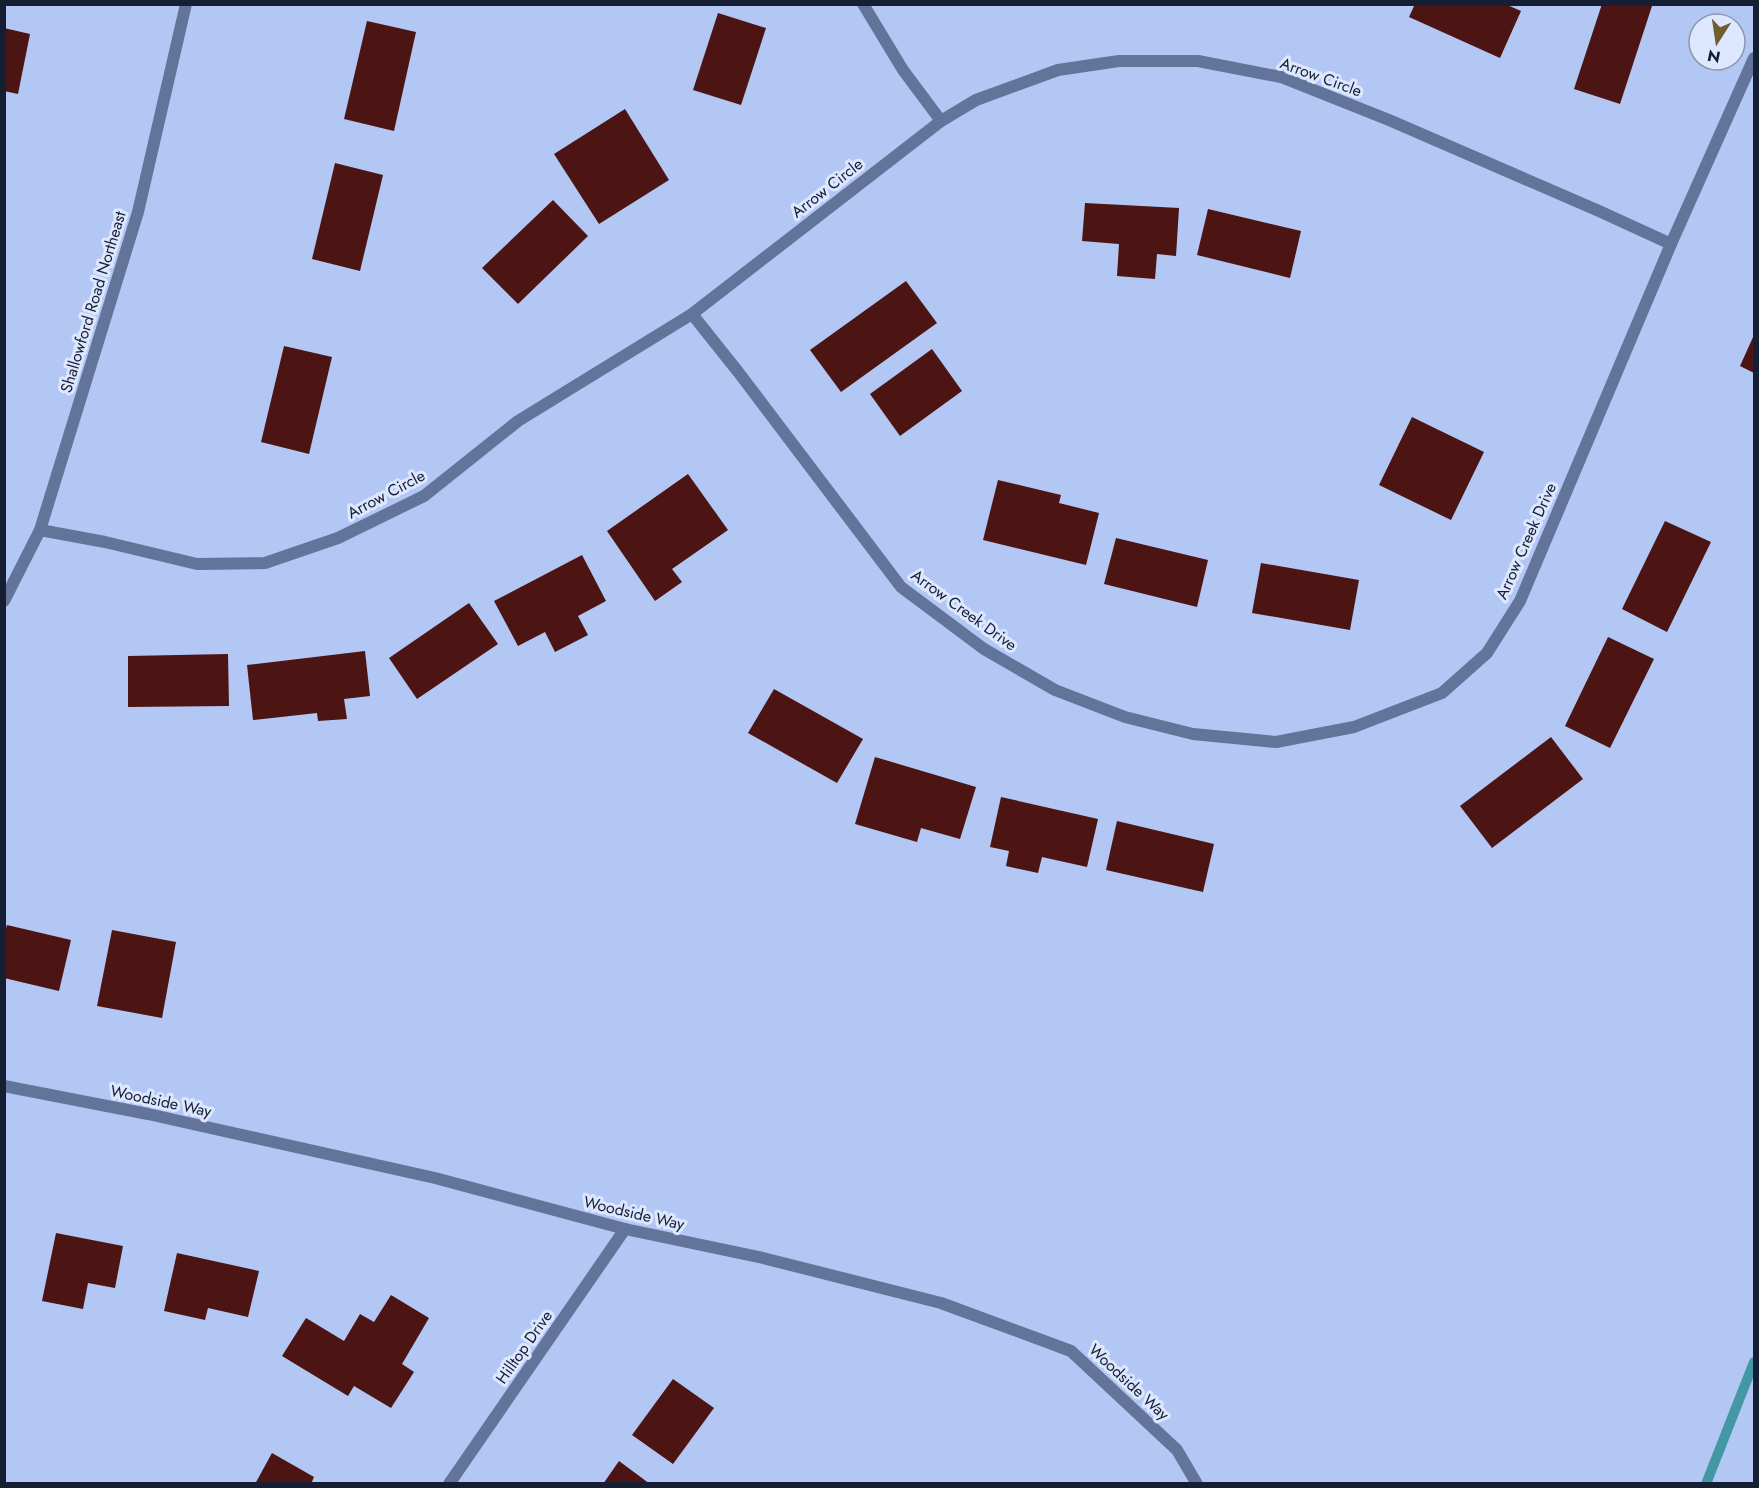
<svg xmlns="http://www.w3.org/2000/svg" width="1759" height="1488" viewBox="0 0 1759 1488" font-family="Jost,sans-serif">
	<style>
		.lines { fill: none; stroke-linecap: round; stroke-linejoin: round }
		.stream { stroke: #4398a3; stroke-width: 10 }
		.building { fill: #4c1412 }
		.minor { stroke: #63749b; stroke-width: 12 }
		.tertiary { stroke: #63749b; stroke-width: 12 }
		.labels { text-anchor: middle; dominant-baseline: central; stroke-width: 6; stroke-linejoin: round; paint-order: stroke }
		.street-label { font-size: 16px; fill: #161e33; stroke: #dde7ff }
	</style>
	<rect width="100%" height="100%" fill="#b2c7f4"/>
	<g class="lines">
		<polyline class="stream" points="1706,1484 1754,1362"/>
	</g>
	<g class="building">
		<polygon points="1415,4 1505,4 1521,11 1500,58 1409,17"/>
		<polygon points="1602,4 1646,4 1652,6 1620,104 1574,89"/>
		<polygon points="718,13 766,28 741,105 693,90"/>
		<polygon points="367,21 416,32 394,131 344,119"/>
		<polygon points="4,28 30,34 18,94 4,91"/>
		<polygon points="625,109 669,180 599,224 554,154"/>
		<polygon points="335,163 383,175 360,271 312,259"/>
		<polygon points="553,200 588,236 518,304 482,268"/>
		<polygon points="1085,203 1179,208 1176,256 1157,254 1155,279 1117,276 1119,244 1082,241"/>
		<polygon points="1208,209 1301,231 1290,278 1197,255"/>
		<polygon points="906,281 937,323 841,392 810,350"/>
		<polygon points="1754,335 1754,373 1740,366"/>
		<polygon points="284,346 332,357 309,454 261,442"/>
		<polygon points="932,349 962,391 900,436 870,394"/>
		<polygon points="1412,417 1484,452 1451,520 1379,485"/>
		<polygon points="688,474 728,530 672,569 682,582 655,601 607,531"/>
		<polygon points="998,480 1061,495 1059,503 1099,513 1086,565 983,540"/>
		<polygon points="1665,521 1711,542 1667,632 1622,609"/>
		<polygon points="1116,538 1208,560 1197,607 1104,584"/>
		<polygon points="582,555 606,601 578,616 588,635 555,652 545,632 518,646 494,601"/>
		<polygon points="1261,563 1359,580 1350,630 1252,613"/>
		<polygon points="469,603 498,644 417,699 389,658"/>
		<polygon points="1608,637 1654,659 1610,748 1565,726"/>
		<polygon points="365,651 370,696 344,699 347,719 318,721 317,713 253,720 247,665"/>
		<polygon points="228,654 229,706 128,707 128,656"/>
		<polygon points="774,689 863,739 837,783 748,733"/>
		<polygon points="1551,737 1583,779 1492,848 1460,806"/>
		<polygon points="875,757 976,787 960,839 921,828 917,842 855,824"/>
		<polygon points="1001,797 1098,819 1087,867 1042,857 1038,873 1006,866 1009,851 990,847"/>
		<polygon points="1117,821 1214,844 1203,892 1106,870"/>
		<polygon points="7,925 71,940 59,991 4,978 4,934"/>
		<polygon points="112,930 176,942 162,1018 97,1006"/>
		<polygon points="56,1233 123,1246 115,1288 88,1283 83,1309 42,1301"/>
		<polygon points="177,1253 259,1271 248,1317 208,1308 205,1320 164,1311"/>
		<polygon points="391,1295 429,1318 402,1364 414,1372 391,1408 354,1386 348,1396 282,1356 306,1318 344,1341 360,1314 374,1322"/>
		<polygon points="673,1379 714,1408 673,1464 632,1435"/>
		<polygon points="272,1453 314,1477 311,1484 255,1484"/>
		<polygon points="619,1461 650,1484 603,1484"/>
	</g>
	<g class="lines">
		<g class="minor">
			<polyline points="863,4 903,70 941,121"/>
			<polyline points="692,314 739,373 901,587 984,649 1055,690 1125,717 1193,734 1276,742 1354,727 1442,693 1487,653 1520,601 1671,244 1754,58"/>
			<polyline points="40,530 105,542 197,564 265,563 338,538 424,496 518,421 692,314 941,121 976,100 1058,70 1119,61 1198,61 1281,77 1389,120 1599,211 1671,244"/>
			<polyline points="4,1086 148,1114 435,1178 625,1229 763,1258 941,1303 1071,1351 1177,1450 1197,1484"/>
			<polyline points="449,1484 625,1229"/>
		</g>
		<polyline class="tertiary" points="4,601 40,530 138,212 186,4"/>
	</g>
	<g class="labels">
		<g class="street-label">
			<text transform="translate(1321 77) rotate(20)">Arrow Circle</text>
			<text transform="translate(827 188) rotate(-38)">Arrow Circle</text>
			<text transform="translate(93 302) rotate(-73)">Shallowford Road Northeast</text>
			<text transform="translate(386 494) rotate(-28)">Arrow Circle</text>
			<text transform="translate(1526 541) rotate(-66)">Arrow Creek Drive</text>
			<text transform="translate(964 610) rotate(36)">Arrow Creek Drive</text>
			<text transform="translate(161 1101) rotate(12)">Woodside Way</text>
			<text transform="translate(634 1213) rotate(13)">Woodside Way</text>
			<text transform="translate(524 1347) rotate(-55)">Hilltop Drive</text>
			<text transform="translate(1129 1382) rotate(43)">Woodside Way</text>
		</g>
	</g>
	<rect width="1759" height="1488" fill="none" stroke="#161e33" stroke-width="12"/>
	<g transform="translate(1717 42) rotate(192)"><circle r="28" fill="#dde7ff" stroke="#8d97ad" stroke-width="1.5"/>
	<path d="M0-4.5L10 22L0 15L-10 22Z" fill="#725d2c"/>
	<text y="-9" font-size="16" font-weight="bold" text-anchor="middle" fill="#161e33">N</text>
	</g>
</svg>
